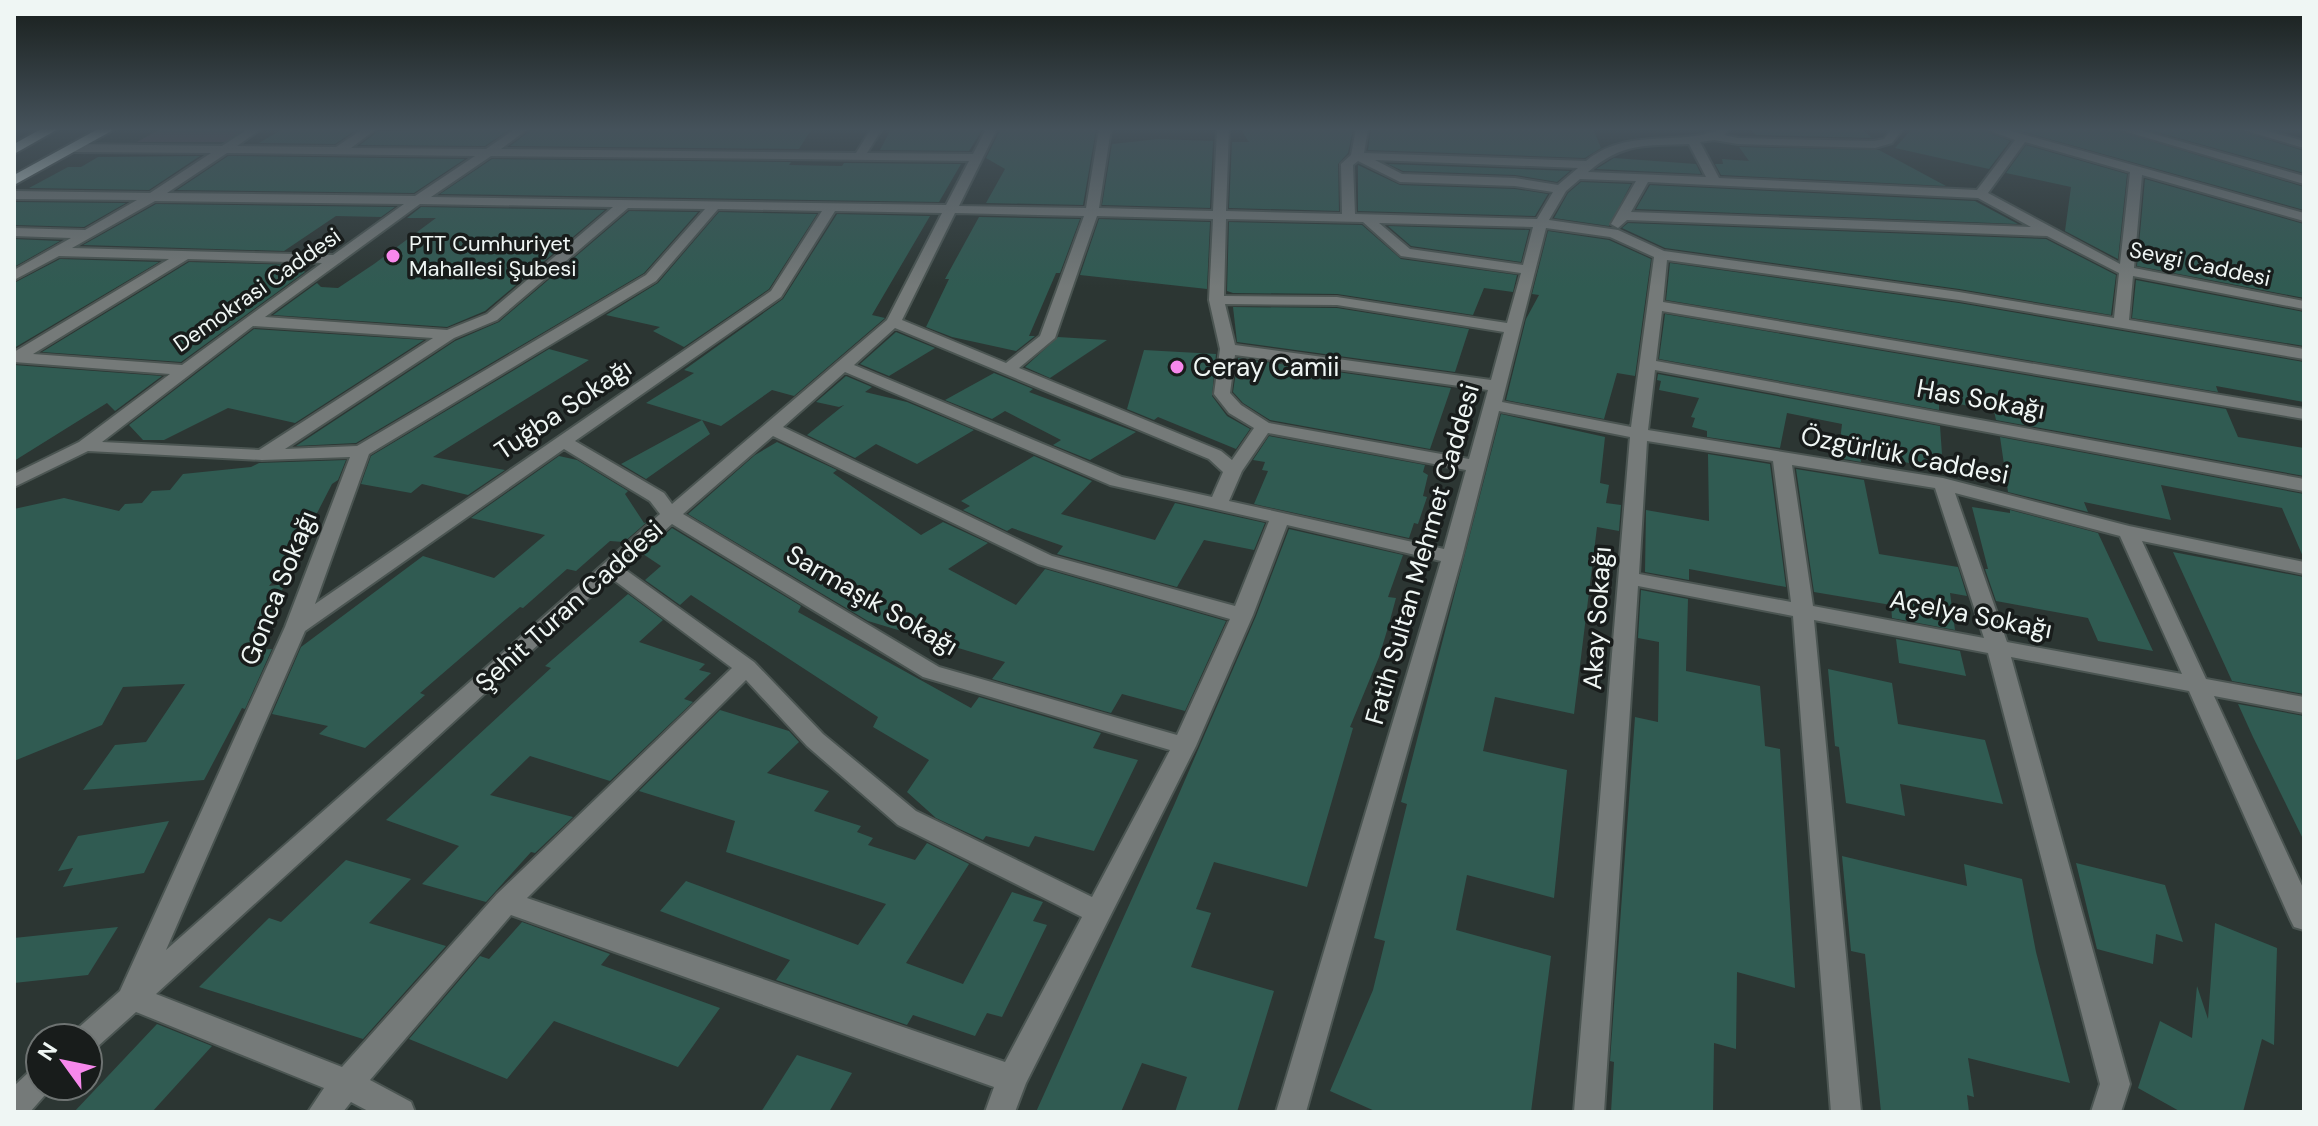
<svg xmlns="http://www.w3.org/2000/svg" width="2318" height="1126" viewBox="0 0 2318 1126" font-family="'DM Sans',sans-serif">
	<style>
		.green { fill: #564353 }
		.building { fill: #305b52 }
		.lines { fill: none; stroke-linecap: round; stroke-linejoin: round }
		.minor-casing { stroke: #4b5552; stroke-width: 4 }
		.highway-casing { stroke: #4b5552; stroke-width: 4 }
		.minor { fill: #757a79; fill-rule: evenodd }
		.highway { fill: #d0dcd9; fill-rule: evenodd }
		.poi-dot { fill: #f788ec; stroke: #181c1b; stroke-width: 3 }
		.labels { text-anchor: middle; dominant-baseline: central; stroke-width: 7; stroke-linejoin: round; paint-order: stroke }
		.far-poi-label { font-size: 22px; fill: #eff6f4; stroke: #181c1b; text-anchor: start }
		.far-street-label { font-size: 22px; fill: #eff6f4; stroke: #181c1b }
		.poi-label { font-size: 26px; fill: #eff6f4; stroke: #181c1b; text-anchor: start }
		.street-label { font-size: 26px; fill: #eff6f4; stroke: #181c1b }
	</style>
	<rect width="100%" height="100%" fill="#2c3633"/>
	<polygon class="green" points="160,129 251,129 232,142 137,142"/>
	<g class="building">
		<polygon points="475,129 509,130 485,146 360,145 378,131"/>
		<polygon points="695,129 811,130 799,149 510,146 531,130"/>
		<polygon points="891,129 982,129 982,130 969,151 880,150"/>
		<polygon points="1751,129 1863,130 1872,138 1756,135"/>
		<polygon points="1912,129 1982,130 2010,141 1989,169 1895,148"/>
		<polygon points="281,130 356,130 335,144 259,143"/>
		<polygon points="1000,130 1096,130 1083,205 986,203 1005,169 986,158"/>
		<polygon points="1241,130 1353,130 1348,153 1338,164 1339,211 1229,208 1232,142 1249,142"/>
		<polygon points="1371,130 1593,129 1601,148 1585,158 1368,150"/>
		<polygon points="2017,130 2114,130 2304,187 2304,210"/>
		<polygon points="2149,130 2237,130 2304,151 2304,173"/>
		<polygon points="1158,139 1213,141 1210,208 1102,205 1112,144"/>
		<polygon points="2026,145 2127,174 2118,259 2065,231 2071,187 2006,173"/>
		<polygon points="1739,147 1879,150 1946,186 1721,175 1715,164 1723,164 1722,159 1749,161"/>
		<polygon points="200,156 149,190 29,188 68,167 81,167 98,157"/>
		<polygon points="228,156 234,156 465,159 414,193 177,190"/>
		<polygon points="1614,158 1696,164 1701,174 1596,169"/>
		<polygon points="492,159 791,162 789,165 842,166 844,163 961,164 939,202 440,194"/>
		<polygon points="1388,164 1570,171 1557,182 1515,175 1403,171"/>
		<polygon points="1358,165 1400,185 1515,189 1548,194 1535,216 1358,211"/>
		<polygon points="2145,179 2304,224 2304,298 2137,266"/>
		<polygon points="1581,182 1631,184 1609,226 1554,218 1568,193"/>
		<polygon points="1650,185 1975,201 2018,224 1636,209"/>
		<polygon points="14,202 126,203 84,227 14,225"/>
		<polygon points="156,204 395,207 381,217 336,216 284,251 83,245"/>
		<polygon points="421,207 605,210 485,311 447,327 273,315 317,283 321,287 338,288 374,264 436,218 407,218"/>
		<polygon points="629,211 698,212 644,273 356,443 296,446 455,341 499,322"/>
		<polygon points="719,212 817,214 769,289 684,347 653,331 660,327 606,315 658,283"/>
		<polygon points="837,214 930,216 872,315 885,318 794,396 772,390 721,426 702,420 710,434 646,479 621,464 702,420 646,403 694,373 684,370 783,299"/>
		<polygon points="979,217 1080,219 1060,273 1056,273 1029,336 1035,336 1016,351 952,337 926,327 949,279 945,279"/>
		<polygon points="1099,219 1210,222 1207,289 1080,275"/>
		<polygon points="1229,222 1362,225 1401,259 1517,275 1513,292 1484,288 1473,315 1337,294 1233,293 1227,291"/>
		<polygon points="1628,223 2046,239 2116,275 2111,315 1959,289 1665,248 1622,228"/>
		<polygon points="1388,226 1529,230 1521,262 1411,246"/>
		<polygon points="1548,231 1609,240 1651,259 1635,376 1617,373 1604,419 1506,400 1526,319 1539,295 1532,294"/>
		<polygon points="14,239 60,241 14,267"/>
		<polygon points="60,259 159,262 14,348 14,283"/>
		<polygon points="189,262 299,265 305,272 181,362 42,352"/>
		<polygon points="1670,263 1959,303 2304,362 2304,402 2216,386 2218,392 1666,300"/>
		<polygon points="2136,280 2304,312 2304,346 2132,318"/>
		<polygon points="1233,307 1337,308 1469,329 1455,372 1237,342"/>
		<polygon points="1665,314 2226,409 2238,437 2304,448 2304,476 1996,420 1994,411 1939,400 1939,410 1659,359"/>
		<polygon points="254,329 424,340 295,423 228,408 164,440 143,440 129,425"/>
		<polygon points="896,332 935,348 889,376 860,364"/>
		<polygon points="1058,337 1107,340 1050,378 1025,367"/>
		<polygon points="549,349 589,360 433,457 505,470 468,495 422,484 411,493 361,484 371,456"/>
		<polygon points="1144,350 1216,354 1212,396 1227,416 1250,429 1236,449 1158,417 1154,420 1127,409"/>
		<polygon points="1238,358 1451,388 1430,449 1270,420 1243,403 1233,392"/>
		<polygon points="14,365 162,376 115,411 107,403 14,461"/>
		<polygon points="994,373 1033,389 1029,392 1136,432 1090,460 1053,445 1061,440 1005,411 992,419 945,400"/>
		<polygon points="1658,374 1940,426 1942,454 1937,453 1938,469 1880,457 1880,460 1860,456 1861,462 1838,458 1842,424 1787,413 1780,448 1707,437 1707,431 1692,427 1695,418 1691,417 1699,398 1659,390 1661,381 1657,380"/>
		<polygon points="846,376 872,387 865,392 907,402 974,430 917,464 876,444 855,458 807,435 844,405 839,407 816,402"/>
		<polygon points="1501,414 1605,437 1600,483 1609,485 1606,503 1621,505 1619,531 1597,527 1574,714 1495,697 1483,751 1567,770 1554,898 1467,875 1456,930 1551,956 1531,1112 1377,1112 1330,1091 1373,990 1385,941 1374,938 1407,804 1401,802"/>
		<polygon points="1269,436 1425,465 1423,472 1428,475 1423,496 1427,497 1418,524 1414,523 1409,538 1254,504 1268,471 1262,470 1265,462 1253,460"/>
		<polygon points="2000,437 2304,494 2304,559 2282,508 2161,485 2171,520 2084,502 2088,512 2008,492"/>
		<polygon points="777,442 837,470 833,473 921,535 943,522 988,543 948,569 1016,605 1045,569 1226,621 1185,711 1122,694 1111,713 992,679 1005,662 868,621 688,514 755,455"/>
		<polygon points="1708,454 1770,464 1786,587 1689,569 1689,580 1645,572 1646,510 1709,521"/>
		<polygon points="559,456 577,460 628,491 625,494 644,523 647,522 624,542 610,541 576,571 567,569 523,608 520,607 420,693 425,695 365,748 319,734 328,726 272,714 301,647 423,556 494,578 545,535 471,518"/>
		<polygon points="1034,456 1092,481 1061,514 1155,540 1175,503 1265,523 1254,550 1204,540 1177,587 1057,554 1063,546 1012,528 1007,531 963,510 970,506 961,501"/>
		<polygon points="346,460 338,480 332,484 298,550 269,586 285,584 253,650 272,649 245,709 242,708 204,780 83,790 115,745 146,742 185,684 123,687 102,725 14,761 14,509 64,498 119,511 125,504 142,503 152,491 170,490 183,474 251,467 259,463"/>
		<polygon points="1796,469 1864,480 1879,554 1958,567 1967,596 1950,593 1955,630 1892,618 1891,605 1814,592"/>
		<polygon points="1972,507 2010,513 2010,510 2098,533 2153,651 2098,641 2088,618 1996,601 1985,569 1988,569"/>
		<polygon points="672,528 801,606 798,612 971,708 979,697 1101,733 1093,748 1138,760 1094,851 1035,836 1029,847 986,836 983,840 936,818 907,792 929,760 873,727 878,717 691,595 680,605 645,580 661,566 643,554"/>
		<polygon points="1289,529 1403,555 1388,597 1396,598 1389,624 1379,657 1350,727 1353,728 1307,887 1214,862 1196,909 1211,913 1191,967 1274,991 1237,1112 1175,1112 1187,1077 1142,1063 1121,1112 1036,1112 1175,803 1256,616"/>
		<polygon points="2173,552 2304,577 2304,694 2232,681"/>
		<polygon points="1641,590 1688,599 1686,671 1760,686 1765,746 1780,749 1795,988 1737,972 1736,1049 1714,1043 1713,1112 1611,1112 1614,1062 1610,1061 1635,717 1658,722 1659,642 1638,638"/>
		<polygon points="628,594 663,620 639,642 705,664 699,670 711,673 684,699 693,702 610,781 530,756 490,795 573,817 535,853 531,852 486,902 422,884 459,846 386,820 551,668 545,666"/>
		<polygon points="1896,639 1960,651 1966,676 1899,663"/>
		<polygon points="1828,669 1892,683 1898,724 1985,740 2003,804 1900,784 1905,816 1846,803 1839,747 1835,746"/>
		<polygon points="2238,704 2304,716 2304,841 2253,737"/>
		<polygon points="720,710 789,731 799,742 767,773 829,791 814,811 861,826 857,832 873,838 868,845 915,860 927,843 969,864 906,963 963,984 1012,892 1043,902 1033,921 1047,925 1002,1017 987,1013 975,1036 913,1015 907,1025 776,980 790,960 660,911 686,881 858,945 886,904 726,852 735,821 639,791"/>
		<polygon points="169,821 144,873 63,887 73,868 58,871 78,836"/>
		<polygon points="1842,856 1967,886 1964,864 2022,879 2036,952 2070,1083 1968,1058 1974,1097 1967,1095 1969,1112 1881,1112 1865,954 1851,951"/>
		<polygon points="346,860 411,879 369,923 446,946 363,1039 199,987 269,918 281,922"/>
		<polygon points="2076,863 2165,885 2183,942 2156,934 2153,964 2097,949"/>
		<polygon points="522,922 610,954 601,965 720,1008 678,1067 554,1021 507,1079 409,1039 480,956 489,959"/>
		<polygon points="2215,923 2277,948 2274,1045 2262,1039 2243,1112 2181,1112 2138,1088 2160,1021 2192,1038 2197,986 2208,1019"/>
		<polygon points="118,927 88,975 14,983 14,938"/>
		<polygon points="157,1024 212,1046 152,1112 74,1112"/>
		<polygon points="797,1055 852,1073 829,1112 761,1112"/>
	</g>
	<g class="lines">
		<g class="minor-casing">
			<g id="minor">
				<path d="M248 129H261L237 146 336 147 363 129H376L351 148 486 149 515 129H528L501 149 856 153 871 129H882L867 153 973 154 986 129H997L959 206 1086 208 1099 129H1111L1099 208 1213 211 1217 129H1229L1226 211 1342 214 1341 164 1351 155 1356 129H1368L1364 153 1586 161C1618 134 1656 141 1695 136 1707 135 1716 129 1730 129L1724 135 1738 138 1874 141 1884 139 1892 129H1903L1892 143 1875 148 1738 144 1714 140 1700 142 1719 178 1977 190 2015 140 1985 129H2004L2304 213V221L2142 175 2134 268 2304 301V309L2133 276 2129 320 2304 349V359L1959 300 1667 260 1663 302 2304 409V419L1662 311 1656 361 2304 479V491L1655 370 1648 430 1943 478 2129 526 2304 562V574L2142 541 2206 679 2304 697V713L2214 696 2304 890V930L2294 927 2290 919 2189 691 2011 657 2130 1084 2121 1112H2091L2100 1084 1988 653 1814 620 1861 1112H1831L1793 616 1638 586 1604 1112H1574L1630 437 1499 411 1462 557 1306 1112H1276L1441 561 1287 525 1253 615 1196 746 1026 1083 1015 1112H985L994 1087 511 915 370 1080 411 1102 415 1112H370L351 1102 343 1112H308L324 1088 136 1012 97 1047 88 1051V1038H72L77 1029 120 991 285 627 350 457 262 460 88 451 14 487V474L79 442 170 374 14 362V352L169 259 59 256 14 280V270L71 238 14 236V228L85 230 137 200 14 199V191L150 193 211 153 75 152 69 148 75 144 222 146ZM2025 142 2130 172 2120 264 1988 193ZM1689 144 1706 177 1588 172C1623 142 1645 146 1689 144ZM227 153 475 156 415 196 167 193ZM491 156 969 161 946 205 431 197ZM1375 160 1578 168 1558 185 1515 178 1402 174ZM1358 161 1400 182 1515 186 1553 192 1537 219 1355 214 1353 165ZM1580 179 1636 181 1611 224 1618 228 1627 220 2047 236 2119 273 2114 318 1959 292 1664 251 1618 230 1549 220 1566 191ZM1648 182 1978 198 2031 227 1631 212ZM155 201 404 204 333 255 72 248ZM420 204 613 207 487 314 447 330 265 317ZM628 208 705 209 646 275 357 446 285 449 454 338 497 320ZM718 209 822 211 771 291 315 604 369 454 656 281ZM835 211 942 213 887 320 672 504 664 493 575 441 781 297ZM955 213 1084 216 1040 336 1006 363 902 320ZM1097 216 1213 219 1209 300 1220 349 1214 394 1229 413 1254 428 1232 460 1221 451 1019 368 1055 338ZM1226 219 1363 222 1401 256 1521 273 1507 323 1337 297 1224 296ZM1379 223 1533 227 1523 265 1410 249ZM1546 228 1610 237 1654 257 1631 427 1502 402ZM188 259 322 263 182 365 33 354ZM1225 304 1337 305 1504 332 1491 380 1235 345ZM253 326 433 338 259 450 102 442ZM895 328 1209 459 1223 472 1212 497 1122 477 854 365ZM1235 355 1488 390 1469 459 1269 423 1241 405 1230 393ZM845 372 1110 485 1269 521 1235 606 1052 556 783 427ZM1268 433 1466 470 1444 549 1229 501 1242 471ZM773 436 1038 564 1230 619 1177 735 939 667 683 514ZM1647 441 1773 461 1791 602 1639 574ZM564 449 650 501 660 514 166 950 305 631ZM1792 465 1935 488 1984 638 1813 606ZM1955 493 2120 536 2182 674 2007 642ZM672 524 923 677 1170 750 1092 897 916 811 823 734 754 662 623 568ZM611 578 732 668 497 894 342 1067 156 994ZM746 680 807 746 898 825 1082 917 1005 1062 527 898Z"/>
				<polygon points="2117,129 2136,129 2304,176 2304,184"/>
				<polygon points="2240,129 2260,129 2304,141 2304,148"/>
				<polygon points="40,1068 40,1086 53,1086 30,1112 14,1112 14,1086 29,1072"/>
			</g>
		</g>
		<g class="highway-casing">
			<g id="highway">
				<polygon points="41,129 58,129 14,154 14,144"/>
				<polygon points="98,129 115,129 14,185 14,175"/>
			</g>
		</g>
		<use href="#minor" class="minor"/>
		<use href="#highway" class="highway"/>
	</g>
	<linearGradient id="sky" x2="0" y2="1"><stop stop-color="#181e1c"/><stop offset="0.45" stop-color="#45525b"/><stop offset="1" stop-color="#45525b" stop-opacity="0"/></linearGradient>
	<rect width="2318" height="287" fill="url(#sky)"/>
	<g class="poi-dot">
		<circle cx="393" cy="256" r="8"/>
		<circle cx="1177" cy="367" r="8"/>
	</g>
	<g class="labels">
		<g class="far-poi-label">
			<text x="409" y="243">PTT Cumhuriyet<tspan x="409" dy="25">Mahallesi Şubesi</tspan></text>
		</g>
		<g class="far-street-label">
			<text transform="translate(2200 264) rotate(12)">Sevgi Caddesi</text>
			<text transform="translate(257 290) rotate(-35)">Demokrasi Caddesi</text>
		</g>
		<g class="poi-label">
			<text x="1193" y="367">Ceray Camii</text>
		</g>
		<g class="street-label">
			<text transform="translate(1981 399) rotate(10)">Has Sokağı</text>
			<text transform="translate(563 409) rotate(-34)">Tuğba Sokağı</text>
			<text transform="translate(1905 455) rotate(11)">Özgürlük Caddesi</text>
			<text transform="translate(1422 554) rotate(-74)">Fatih Sultan Mehmet Caddesi</text>
			<text transform="translate(278 588) rotate(-68)">Gonca Sokağı</text>
			<text transform="translate(872 600) rotate(30)">Sarmaşık Sokağı</text>
			<text transform="translate(569 606) rotate(-42)">Şehit Turan Caddesi</text>
			<text transform="translate(1971 614) rotate(11)">Açelya Sokağı</text>
			<text transform="translate(1597 618) rotate(-86)">Akay Sokağı</text>
		</g>
	</g>
	<rect width="2318" height="1126" fill="none" stroke="#eff6f4" stroke-width="32"/>
	<g transform="translate(64 1062) rotate(303)"><circle r="38" fill="#181c1b" stroke="#6e7372" stroke-width="2"/>
	<path d="M0-6L14 30L0 20L-14 30Z" fill="#f788ec"/>
	<text y="-12" font-size="22" font-weight="bold" text-anchor="middle" fill="#eff6f4">N</text>
	</g>
</svg>
